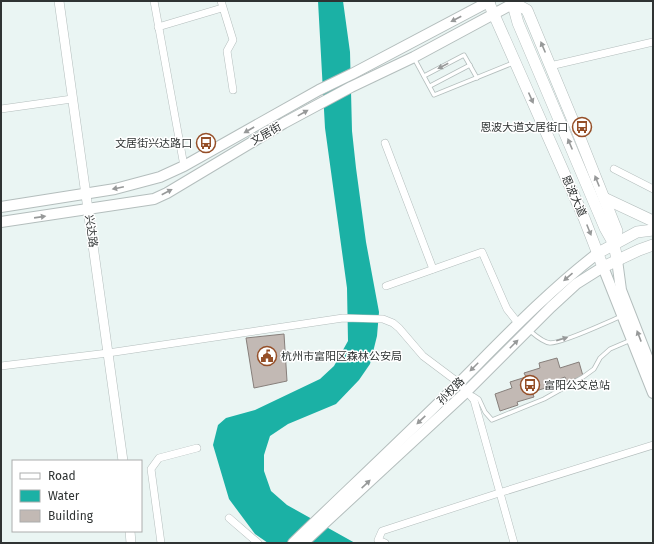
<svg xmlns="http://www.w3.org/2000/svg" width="654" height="544" viewBox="0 0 654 544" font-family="'Fira Sans','Noto Sans SC',sans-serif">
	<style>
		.water { fill: #1bb1a5 }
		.building { fill: #c2b9b4; stroke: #877f7b }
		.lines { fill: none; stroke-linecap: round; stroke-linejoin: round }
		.service-casing { stroke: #b4bebd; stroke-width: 5 }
		.minor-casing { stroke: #b4bebd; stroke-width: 8 }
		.tertiary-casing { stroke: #b4bebd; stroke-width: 10 }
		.secondary-casing { stroke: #b4bebd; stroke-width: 12 }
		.primary-casing { stroke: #b4bebd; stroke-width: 12 }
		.service { stroke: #fff; stroke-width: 3.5 }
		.minor { stroke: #fff; stroke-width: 7 }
		.tertiary { stroke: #fff; stroke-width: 9 }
		.secondary { stroke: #fff; stroke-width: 10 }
		.primary { stroke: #fff; stroke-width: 11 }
		.oneway { fill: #979999 }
		.labels { text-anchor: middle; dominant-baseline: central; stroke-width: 3; stroke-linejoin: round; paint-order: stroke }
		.poi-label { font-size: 11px; fill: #2f3333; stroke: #fff; text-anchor: end }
		.street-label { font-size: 11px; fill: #2f3333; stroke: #fff }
	</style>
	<rect width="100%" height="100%" fill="#eaf5f3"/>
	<polygon class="water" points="318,1 343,1 350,52 352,131 356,168 366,242 379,312 377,336 370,364 359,380 336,404 288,424 270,436 264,455 264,471 271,491 287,505 355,543 268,543 255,534 229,499 213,445 218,425 226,418 255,410 320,379 334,366 348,341 347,288 325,128"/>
	<g class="building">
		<polygon points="284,334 287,381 254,388 246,338"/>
		<polygon points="557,358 560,368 579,362 583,376 567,382 565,377 548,383 549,387 532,392 534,397 517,402 518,405 500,411 495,394 512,388 510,382 526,377 524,373 540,368 539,363"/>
	</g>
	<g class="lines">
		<g class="service-casing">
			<g id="service">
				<polyline points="414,58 434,95 513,63"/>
				<polyline points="424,76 464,55 477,78"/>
				<polyline points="430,86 470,65"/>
				<path d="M529 330C535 335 542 342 550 343 564 343 607 322 622 316"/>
				<polyline points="473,395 479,399 485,412 492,420 544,399 583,377 594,369 600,358 610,349 631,340"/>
			</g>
		</g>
		<g class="minor-casing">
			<g id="minor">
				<polyline points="154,1 184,166"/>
				<polyline points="221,1 233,40 227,51 233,90"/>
				<polyline points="158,27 222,8"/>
				<polyline points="550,66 653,42"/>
				<polyline points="1,109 72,99"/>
				<polyline points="385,143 433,269"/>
				<polyline points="614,169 653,189"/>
				<polyline points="386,286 482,252 507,309 518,323"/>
				<polyline points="1,366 108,353 343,318 383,319 393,323 399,328 423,356 459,383 474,400 514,543"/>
				<polyline points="229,518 258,543"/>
				<polyline points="161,543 151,469 159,458 197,448"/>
				<polyline points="385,543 378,540 382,531 499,493 653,445"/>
			</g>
		</g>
		<g class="tertiary-casing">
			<g id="tertiary">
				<polyline points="59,1 123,461"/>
				<polyline points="130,531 131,543"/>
			</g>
		</g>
		<g class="secondary-casing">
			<g id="secondary">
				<polyline points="1,207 115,189 160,177 184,166 319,90 352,74 490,1"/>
				<polyline points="1,222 154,199 167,193 284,123 351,87 414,57 518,1"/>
				<polyline points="617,260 621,290 653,372"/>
				<path d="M293 543C347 491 401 440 455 387 501 341 546 293 598 253"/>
				<polyline points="303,543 464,394 551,307 576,284 603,267 653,393"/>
			</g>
		</g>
		<g class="primary-casing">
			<g id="primary">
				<polyline points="488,1 584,218 603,267 639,250 653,245"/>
				<polyline points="512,1 518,23 605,228 614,244 617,260"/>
				<polyline points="514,3 527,10 576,128 617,231 614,244"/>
				<polyline points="604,198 653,221"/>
				<polyline points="598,253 637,232 653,230"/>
			</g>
		</g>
		<use href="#service" class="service"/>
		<use href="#minor" class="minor"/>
		<use href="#tertiary" class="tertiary"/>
		<use href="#secondary" class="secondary"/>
		<use href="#primary" class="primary"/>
	</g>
	<defs><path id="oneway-solid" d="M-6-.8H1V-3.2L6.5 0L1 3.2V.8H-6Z"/></defs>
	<g class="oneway">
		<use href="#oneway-solid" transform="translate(456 19) rotate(152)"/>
		<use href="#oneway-solid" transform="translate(543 47) rotate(-113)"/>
		<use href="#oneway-solid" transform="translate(443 66) rotate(152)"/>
		<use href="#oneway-solid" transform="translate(531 98) rotate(66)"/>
		<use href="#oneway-solid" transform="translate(303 113) rotate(-29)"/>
		<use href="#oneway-solid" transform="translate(249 130) rotate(150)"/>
		<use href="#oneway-solid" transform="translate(570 144) rotate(-113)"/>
		<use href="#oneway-solid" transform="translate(597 181) rotate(-112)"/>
		<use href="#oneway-solid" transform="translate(118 188) rotate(168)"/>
		<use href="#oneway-solid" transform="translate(167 192) rotate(-28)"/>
		<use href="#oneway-solid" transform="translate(40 217) rotate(-8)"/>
		<use href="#oneway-solid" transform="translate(589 230) rotate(68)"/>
		<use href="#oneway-solid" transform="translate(568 277) rotate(139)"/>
		<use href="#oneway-solid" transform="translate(639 336) rotate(-111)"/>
		<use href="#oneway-solid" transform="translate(562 339) rotate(-16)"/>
		<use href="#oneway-solid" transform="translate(514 344) rotate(-45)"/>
		<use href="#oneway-solid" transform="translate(474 367) rotate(135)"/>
		<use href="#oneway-solid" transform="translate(421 420) rotate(136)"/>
		<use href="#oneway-solid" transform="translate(366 484) rotate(-43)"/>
	</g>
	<defs>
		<g id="bus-ring" transform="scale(1)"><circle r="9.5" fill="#fff" stroke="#954f28" stroke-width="1.5"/><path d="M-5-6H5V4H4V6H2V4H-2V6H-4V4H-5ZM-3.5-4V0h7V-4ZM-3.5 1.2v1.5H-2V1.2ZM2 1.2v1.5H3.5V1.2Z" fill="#954f28"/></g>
		<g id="civic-ring" transform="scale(1)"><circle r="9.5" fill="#fff" stroke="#954f28" stroke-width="1.5"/><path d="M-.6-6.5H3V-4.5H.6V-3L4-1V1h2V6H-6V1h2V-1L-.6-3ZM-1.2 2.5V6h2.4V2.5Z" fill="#954f28"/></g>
	</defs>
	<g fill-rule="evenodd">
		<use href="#bus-ring" x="582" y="127"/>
		<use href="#bus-ring" x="206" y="143"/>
		<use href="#civic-ring" x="267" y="356"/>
		<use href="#bus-ring" x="530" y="385"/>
	</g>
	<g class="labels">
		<g class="poi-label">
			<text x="568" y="127">恩波大道文居街口</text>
			<text x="192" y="143">文居街兴达路口</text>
			<text x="281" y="356" text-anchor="start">杭州市富阳区森林公安局</text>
			<text x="544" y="385" text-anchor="start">富阳公交总站</text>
		</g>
		<g class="street-label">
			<text transform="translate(266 134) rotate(-30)">文居街</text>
			<text transform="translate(574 196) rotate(66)">恩波大道</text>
			<text transform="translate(91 231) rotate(82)">兴达路</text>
			<text transform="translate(451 391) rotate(-45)">孙权路</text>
		</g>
	</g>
	<rect width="654" height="544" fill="none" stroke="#2f3333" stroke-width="4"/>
	<rect x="12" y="460" width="130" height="72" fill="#ffffff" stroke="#acadad"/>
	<rect x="20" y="473" width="20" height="6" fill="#ffffff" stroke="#acadad"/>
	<text x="48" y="480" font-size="12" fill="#2f3333">Road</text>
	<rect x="20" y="490" width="20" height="12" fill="#1bb1a5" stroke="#acadad"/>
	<text x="48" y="500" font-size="12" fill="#2f3333">Water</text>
	<rect x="20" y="510" width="20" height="12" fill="#c2b9b4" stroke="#acadad"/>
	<text x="48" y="520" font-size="12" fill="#2f3333">Building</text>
</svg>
